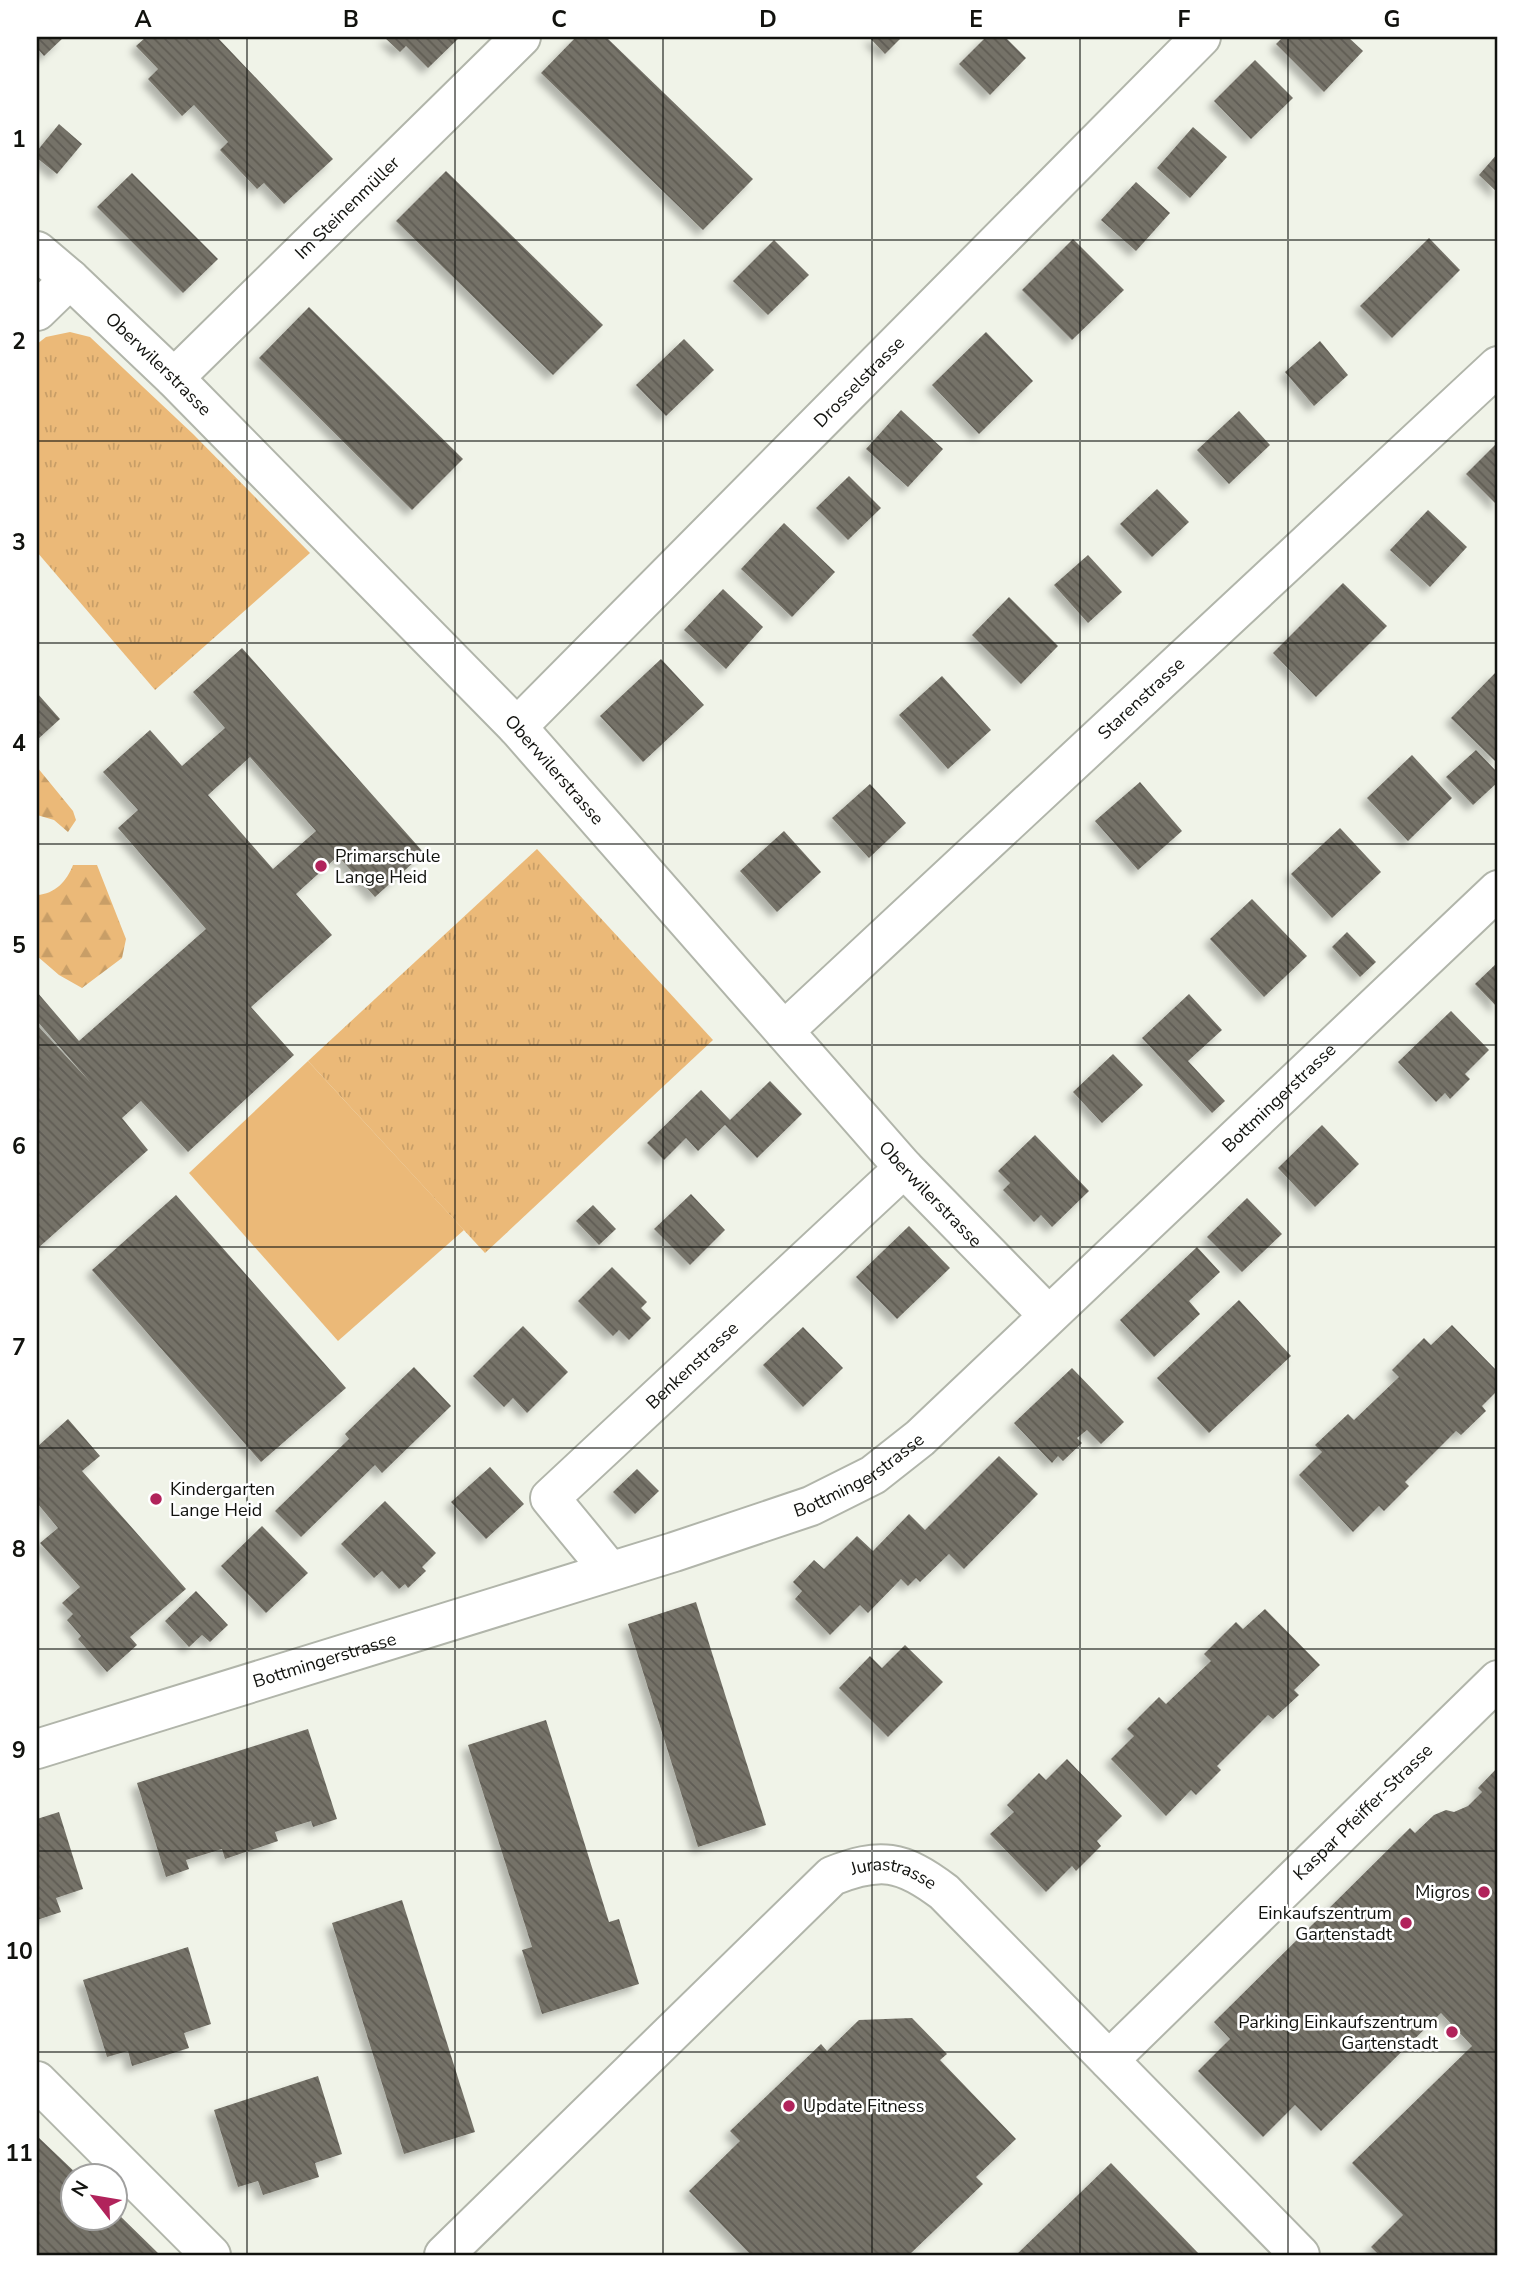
<svg xmlns="http://www.w3.org/2000/svg" width="1535" height="2292" viewBox="0 0 1535 2292" font-family="'Nunito Sans',sans-serif">
	<style>
		.grass { fill: url(#grass-tufts) }
		.forest { fill: url(#forest-firs) }
		.pitch { fill: #ebb978 }
		.building { fill: url(#building-back-hatch); fill-rule: evenodd; filter: url(#shadow) }
		.lines { fill: none; stroke-linecap: round; stroke-linejoin: round }
		.minor-casing { stroke: #b1b5aa; stroke-width: 42 }
		.minor { stroke: #fff; stroke-width: 38 }
		.grid { fill: none; stroke: #11120e; stroke-width: 2; stroke-opacity: 0.55 }
		.poi-dot { fill: #b1235b; stroke: #fff; stroke-width: 2.5 }
		.labels { text-anchor: middle; dominant-baseline: central; stroke-width: 5; stroke-linejoin: round; paint-order: stroke }
		.street-label { font-size: 18px; fill: #11120e; stroke: #fff }
		.poi-label { font-size: 18px; fill: #11120e; stroke: #fff; text-anchor: start }
		.neatline { fill: none; stroke: #11120e; stroke-width: 2.5 }
		.grid-label { font-size: 23px; text-anchor: middle; font-weight: bold; fill: #11120e }
	</style>
	<defs>
		<pattern id="grass-tufts" width="24" height="20" patternUnits="userSpaceOnUse" patternTransform="scale(1.75)"><rect width="24" height="20" fill="#ebb978"/><path d="M3 7l-1-3M5 7V3M7 7l1-3M15 17l-1-3M17 17v-4M19 17l1-3" fill="none" stroke="#c89e67"/></pattern>
		<pattern id="forest-firs" width="22" height="20" patternUnits="userSpaceOnUse" patternTransform="scale(1.75)"><rect width="22" height="20" fill="#ebb978"/><path d="M5 1l3.5 6h-7zM16 11l3.5 6h-7z" fill="#c89e67"/></pattern>
		<pattern id="building-back-hatch" width="6" height="6" patternUnits="userSpaceOnUse" patternTransform="scale(1.75)"><rect width="6" height="6" fill="#757268"/><path d="M-1 5l2 2M0 0l6 6M5-1l2 2" fill="none" stroke="#5f5c54"/></pattern>
		<filter id="shadow"><feDropShadow dx="-6" dy="6" stdDeviation="3.5" flood-color="#0004"/></filter>
	</defs>
	<rect width="100%" height="100%" fill="#f0f3e8"/>
	<g class="grass">
		<polygon points="70,332 90,337 193,434 310,553 155,690 37,552 37,344 46,337"/>
		<polygon points="537,849 713,1040 485,1253 308,1061"/>
	</g>
	<g class="forest">
		<polygon points="37,767 73,811 76,820 68,832 54,820 37,815"/>
		<path d="M73 865H97L126 939 122 958 82 988 59 975 37 956V895C55 894 67 881 73 865Z"/>
	</g>
	<polygon class="pitch" points="308,1061 464,1230 338,1341 189,1173"/>
	<g class="building">
		<polygon points="37,37 64,37 44,56 37,48"/>
		<polygon points="146,37 217,37 333,159 284,204 264,183 257,189 220,150 228,142 194,105 182,116 148,79 158,69 136,46"/>
		<polygon points="384,37 460,37 428,68 406,46 400,52"/>
		<polygon points="576,37 606,37 753,179 703,230 541,73"/>
		<polygon points="869,37 902,37 885,54"/>
		<polygon points="986,37 1005,37 1026,58 990,95 959,64"/>
		<polygon points="1283,37 1348,37 1363,51 1324,92 1276,44"/>
		<polygon points="1255,60 1293,98 1251,139 1214,101"/>
		<polygon points="59,124 82,144 57,174 37,158 37,151"/>
		<polygon points="1193,127 1227,157 1190,198 1157,168"/>
		<polygon points="1498,153 1498,193 1479,175"/>
		<polygon points="446,171 603,325 553,375 396,221"/>
		<polygon points="132,173 218,259 183,293 97,207"/>
		<polygon points="1136,182 1170,213 1136,251 1101,220"/>
		<polygon points="1429,238 1460,270 1392,338 1360,306"/>
		<polygon points="1073,239 1124,290 1072,340 1022,290"/>
		<polygon points="774,240 809,275 768,315 733,281"/>
		<polygon points="309,307 463,459 412,510 259,358"/>
		<polygon points="986,332 1033,381 979,434 932,385"/>
		<polygon points="684,339 714,370 666,416 636,385"/>
		<polygon points="1320,341 1348,375 1314,406 1285,372"/>
		<polygon points="901,410 943,449 908,487 866,449"/>
		<polygon points="1239,411 1270,445 1229,484 1197,450"/>
		<polygon points="1498,442 1498,506 1466,474"/>
		<polygon points="849,476 881,508 848,540 816,508"/>
		<polygon points="1157,489 1189,522 1152,557 1120,524"/>
		<polygon points="1428,510 1467,547 1430,587 1390,550"/>
		<polygon points="784,523 835,572 792,617 741,569"/>
		<polygon points="1088,555 1122,592 1088,623 1054,585"/>
		<polygon points="1343,583 1387,626 1316,697 1273,653"/>
		<polygon points="723,589 763,627 726,669 684,630"/>
		<polygon points="1009,597 1058,646 1021,684 972,635"/>
		<path d="M242 648 424 853 375 897 338 856 296 894 332 935 251 1007 294 1055 188 1152 141 1101 122 1118 148 1150 37 1249V1025L91 1083 37 1021V992L79 1041 206 929 118 828 138 810 103 772 150 730 182 766 225 728 193 692ZM250 757 316 831 273 869 208 795Z"/>
		<polygon points="661,659 704,705 643,762 600,716"/>
		<polygon points="1498,670 1498,759 1495,761 1451,718"/>
		<polygon points="942,676 991,730 948,769 899,715"/>
		<polygon points="37,693 60,719 37,740"/>
		<polygon points="1476,750 1498,773 1498,782 1473,805 1446,777"/>
		<polygon points="1412,755 1452,798 1408,841 1367,798"/>
		<polygon points="1140,782 1182,831 1138,870 1095,821"/>
		<polygon points="870,784 906,823 869,858 832,818"/>
		<polygon points="1340,828 1381,872 1332,918 1291,874"/>
		<polygon points="784,831 821,872 777,912 740,871"/>
		<polygon points="1252,899 1307,956 1264,997 1210,939"/>
		<polygon points="1347,932 1376,962 1360,977 1332,947"/>
		<polygon points="1498,962 1498,1008 1475,984"/>
		<polygon points="1189,994 1222,1030 1188,1061 1225,1101 1212,1113 1142,1038"/>
		<polygon points="1451,1011 1489,1050 1465,1074 1470,1079 1450,1099 1445,1093 1436,1102 1398,1062"/>
		<polygon points="1113,1054 1143,1085 1102,1123 1073,1092"/>
		<polygon points="770,1081 802,1114 757,1158 725,1125 698,1151 686,1138 664,1160 647,1143 701,1090 730,1120"/>
		<polygon points="1322,1125 1359,1164 1315,1207 1278,1168"/>
		<polygon points="1035,1135 1089,1191 1052,1227 1041,1215 1034,1222 1003,1190 1010,1183 998,1171"/>
		<polygon points="691,1194 725,1230 690,1265 654,1229"/>
		<polygon points="176,1195 346,1388 261,1462 92,1270"/>
		<polygon points="1247,1198 1282,1234 1242,1272 1207,1237"/>
		<polygon points="593,1205 616,1229 599,1245 576,1221"/>
		<polygon points="909,1226 950,1268 897,1319 856,1277"/>
		<polygon points="1197,1247 1220,1272 1189,1301 1200,1314 1154,1357 1120,1320"/>
		<polygon points="612,1267 647,1302 641,1308 651,1318 629,1340 619,1330 613,1336 578,1301"/>
		<polygon points="1239,1300 1291,1356 1209,1433 1157,1378"/>
		<polygon points="1452,1325 1498,1372 1498,1390 1482,1406 1486,1411 1461,1435 1456,1431 1405,1482 1409,1486 1384,1511 1379,1506 1353,1532 1299,1475 1322,1452 1315,1445 1348,1414 1354,1420 1399,1377 1392,1370 1424,1338 1431,1345"/>
		<polygon points="523,1326 568,1372 527,1413 513,1398 504,1407 473,1376"/>
		<polygon points="803,1327 843,1368 803,1407 763,1365"/>
		<polygon points="414,1367 451,1406 382,1473 375,1465 301,1537 275,1511 349,1439 345,1434"/>
		<polygon points="1072,1368 1124,1422 1101,1444 1087,1430 1077,1438 1082,1443 1063,1461 1058,1456 1052,1463 1014,1423"/>
		<polygon points="68,1419 100,1456 82,1471 186,1589 130,1637 137,1645 107,1672 78,1639 81,1636 67,1620 73,1614 62,1603 80,1587 40,1543 58,1528 37,1503 37,1447"/>
		<polygon points="999,1456 1038,1494 964,1569 949,1554 920,1582 916,1578 908,1586 901,1579 868,1613 860,1605 830,1635 795,1599 802,1591 793,1582 814,1560 824,1569 857,1536 873,1551 909,1514 925,1530"/>
		<polygon points="490,1467 524,1504 486,1539 451,1502"/>
		<polygon points="637,1469 659,1491 635,1514 613,1492"/>
		<polygon points="385,1501 436,1553 422,1567 426,1571 408,1588 405,1584 399,1589 382,1571 374,1578 341,1544"/>
		<polygon points="262,1526 308,1573 266,1613 221,1566"/>
		<polygon points="196,1591 228,1625 210,1642 202,1635 189,1647 165,1621"/>
		<polygon points="696,1602 766,1825 698,1847 628,1624"/>
		<polygon points="1265,1609 1320,1665 1294,1690 1299,1695 1273,1719 1268,1715 1217,1766 1221,1770 1196,1795 1191,1790 1166,1816 1111,1759 1134,1736 1127,1729 1159,1697 1166,1704 1211,1661 1204,1654 1236,1622 1243,1629"/>
		<polygon points="905,1645 943,1682 888,1737 839,1688 870,1656 882,1668"/>
		<polygon points="546,1720 609,1922 619,1919 639,1984 542,2014 522,1950 532,1947 468,1745"/>
		<polygon points="308,1729 337,1819 313,1827 311,1821 275,1832 278,1841 225,1859 222,1849 186,1860 189,1869 166,1877 137,1783"/>
		<polygon points="1067,1759 1122,1816 1097,1841 1101,1846 1076,1871 1072,1866 1046,1892 990,1834 1014,1812 1007,1805 1039,1773 1046,1780"/>
		<polygon points="1498,1767 1498,2255 1379,2255 1371,2247 1403,2215 1352,2163 1472,2046 1441,2013 1321,2131 1295,2105 1263,2137 1198,2071 1230,2039 1214,2022 1410,1828 1415,1833 1434,1815 1446,1810 1454,1812 1468,1806 1482,1792 1478,1788"/>
		<polygon points="59,1812 83,1889 56,1898 61,1912 37,1920 37,1819"/>
		<polygon points="402,1900 475,2132 404,2154 332,1923"/>
		<polygon points="188,1947 211,2024 184,2033 189,2048 132,2066 128,2051 107,2057 83,1980"/>
		<polygon points="912,2018 947,2054 940,2060 1016,2139 976,2177 983,2184 909,2255 751,2255 689,2191 740,2141 730,2131 821,2044 827,2051 859,2020"/>
		<polygon points="318,2076 342,2154 315,2163 319,2177 263,2195 258,2181 238,2187 214,2110"/>
		<polygon points="37,2136 79,2176 74,2176 74,2218 116,2218 116,2212 160,2255 37,2255"/>
		<polygon points="1111,2163 1200,2255 1016,2255"/>
	</g>
	<g class="lines">
		<g class="minor-casing">
			<g id="minor">
				<path id="s1" d="M37 251 70 279 174 378 517 727 904 1168 1048 1315"/>
				<polyline points="37,311 70,279"/>
				<path id="s2" d="M174 378 521 37"/>
				<path id="s3" d="M517 727 1201 37"/>
				<path id="s4" d="M784 1031 1498 366"/>
				<path id="s5" d="M610 1571 550 1498 904 1168"/>
				<path id="s6" d="M37 1749 674 1552 811 1506 873 1475 920 1438 1498 890"/>
				<path id="s7" d="M1109 2060 1498 1680"/>
				<polyline points="37,2081 211,2255"/>
				<path id="s8" d="M444 2255 832 1876C880 1857 902 1860 944 1892L1300 2255"/>
			</g>
		</g>
		<use href="#minor" class="minor"/>
	</g>
	<path class="grid" d="M247 37V2255M455 37V2255M663 37V2255M872 37V2255M1080 37V2255M1288 37V2255M37 240H1498M37 441H1498M37 643H1498M37 844H1498M37 1045H1498M37 1247H1498M37 1448H1498M37 1649H1498M37 1851H1498M37 2052H1498"/>
	<g class="poi-dot">
		<circle cx="321" cy="866" r="7"/>
		<circle cx="156" cy="1499" r="7"/>
		<circle cx="1484" cy="1892" r="7"/>
		<circle cx="1406" cy="1923" r="7"/>
		<circle cx="1452" cy="2032" r="7"/>
		<circle cx="789" cy="2106" r="7"/>
	</g>
	<g class="labels">
		<g class="street-label">
			<text stroke="none"><textPath href="#s2" startOffset="243">Im Steinenmüller</textPath></text>
			<text stroke="none"><textPath href="#s1" startOffset="166">Oberwilerstrasse</textPath></text>
			<text stroke="none"><textPath href="#s3" startOffset="486">Drosselstrasse</textPath></text>
			<text stroke="none"><textPath href="#s4" startOffset="488">Starenstrasse</textPath></text>
			<text stroke="none"><textPath href="#s1" startOffset="733">Oberwilerstrasse</textPath></text>
			<text stroke="none"><textPath href="#s6" startOffset="1435">Bottmingerstrasse</textPath></text>
			<text stroke="none"><textPath href="#s1" startOffset="1300">Oberwilerstrasse</textPath></text>
			<text stroke="none"><textPath href="#s5" startOffset="289">Benkenstrasse</textPath></text>
			<text stroke="none"><textPath href="#s6" startOffset="868">Bottmingerstrasse</textPath></text>
			<text stroke="none"><textPath href="#s6" startOffset="301">Bottmingerstrasse</textPath></text>
			<text stroke="none"><textPath href="#s7" startOffset="355">Kaspar Pfeiffer-Strasse</textPath></text>
			<text stroke="none"><textPath href="#s8" startOffset="607">Jurastrasse</textPath></text>
		</g>
		<g class="poi-label">
			<text x="335" y="856">Primarschule<tspan x="335" dy="21">Lange Heid</tspan></text>
			<text x="170" y="1489">Kindergarten<tspan x="170" dy="21">Lange Heid</tspan></text>
			<text x="1470" y="1892" text-anchor="end">Migros</text>
			<text x="1392" y="1913" text-anchor="end">Einkaufszentrum<tspan x="1392" dy="21">Gartenstadt</tspan></text>
			<text x="1438" y="2022" text-anchor="end">Parking Einkaufszentrum<tspan x="1438" dy="21">Gartenstadt</tspan></text>
			<text x="803" y="2106">Update Fitness</text>
		</g>
	</g>
	<rect width="1535" height="2292" fill="none" stroke="#ffffff" stroke-width="77"/>
	<g transform="translate(94 2197) rotate(301)"><circle r="33" fill="#ffffff" stroke="#a0a09f" stroke-width="2"/>
	<path d="M0-5L12 26L0 18L-12 26Z" fill="#b1235b"/>
	<text y="-10" font-size="19" font-weight="bold" text-anchor="middle" fill="#11120e">N</text>
	</g>
	<rect x="38" y="38" width="1458" height="2216" class="neatline"/>
	<g class="grid-label">
		<text x="143" y="27">A</text>
		<text x="351" y="27">B</text>
		<text x="559" y="27">C</text>
		<text x="768" y="27">D</text>
		<text x="976" y="27">E</text>
		<text x="1184" y="27">F</text>
		<text x="1392" y="27">G</text>
		<text x="19" y="147">1</text>
		<text x="19" y="349">2</text>
		<text x="19" y="550">3</text>
		<text x="19" y="751">4</text>
		<text x="19" y="953">5</text>
		<text x="19" y="1154">6</text>
		<text x="19" y="1355">7</text>
		<text x="19" y="1557">8</text>
		<text x="19" y="1758">9</text>
		<text x="19" y="1959">10</text>
		<text x="19" y="2161">11</text>
	</g>
</svg>
